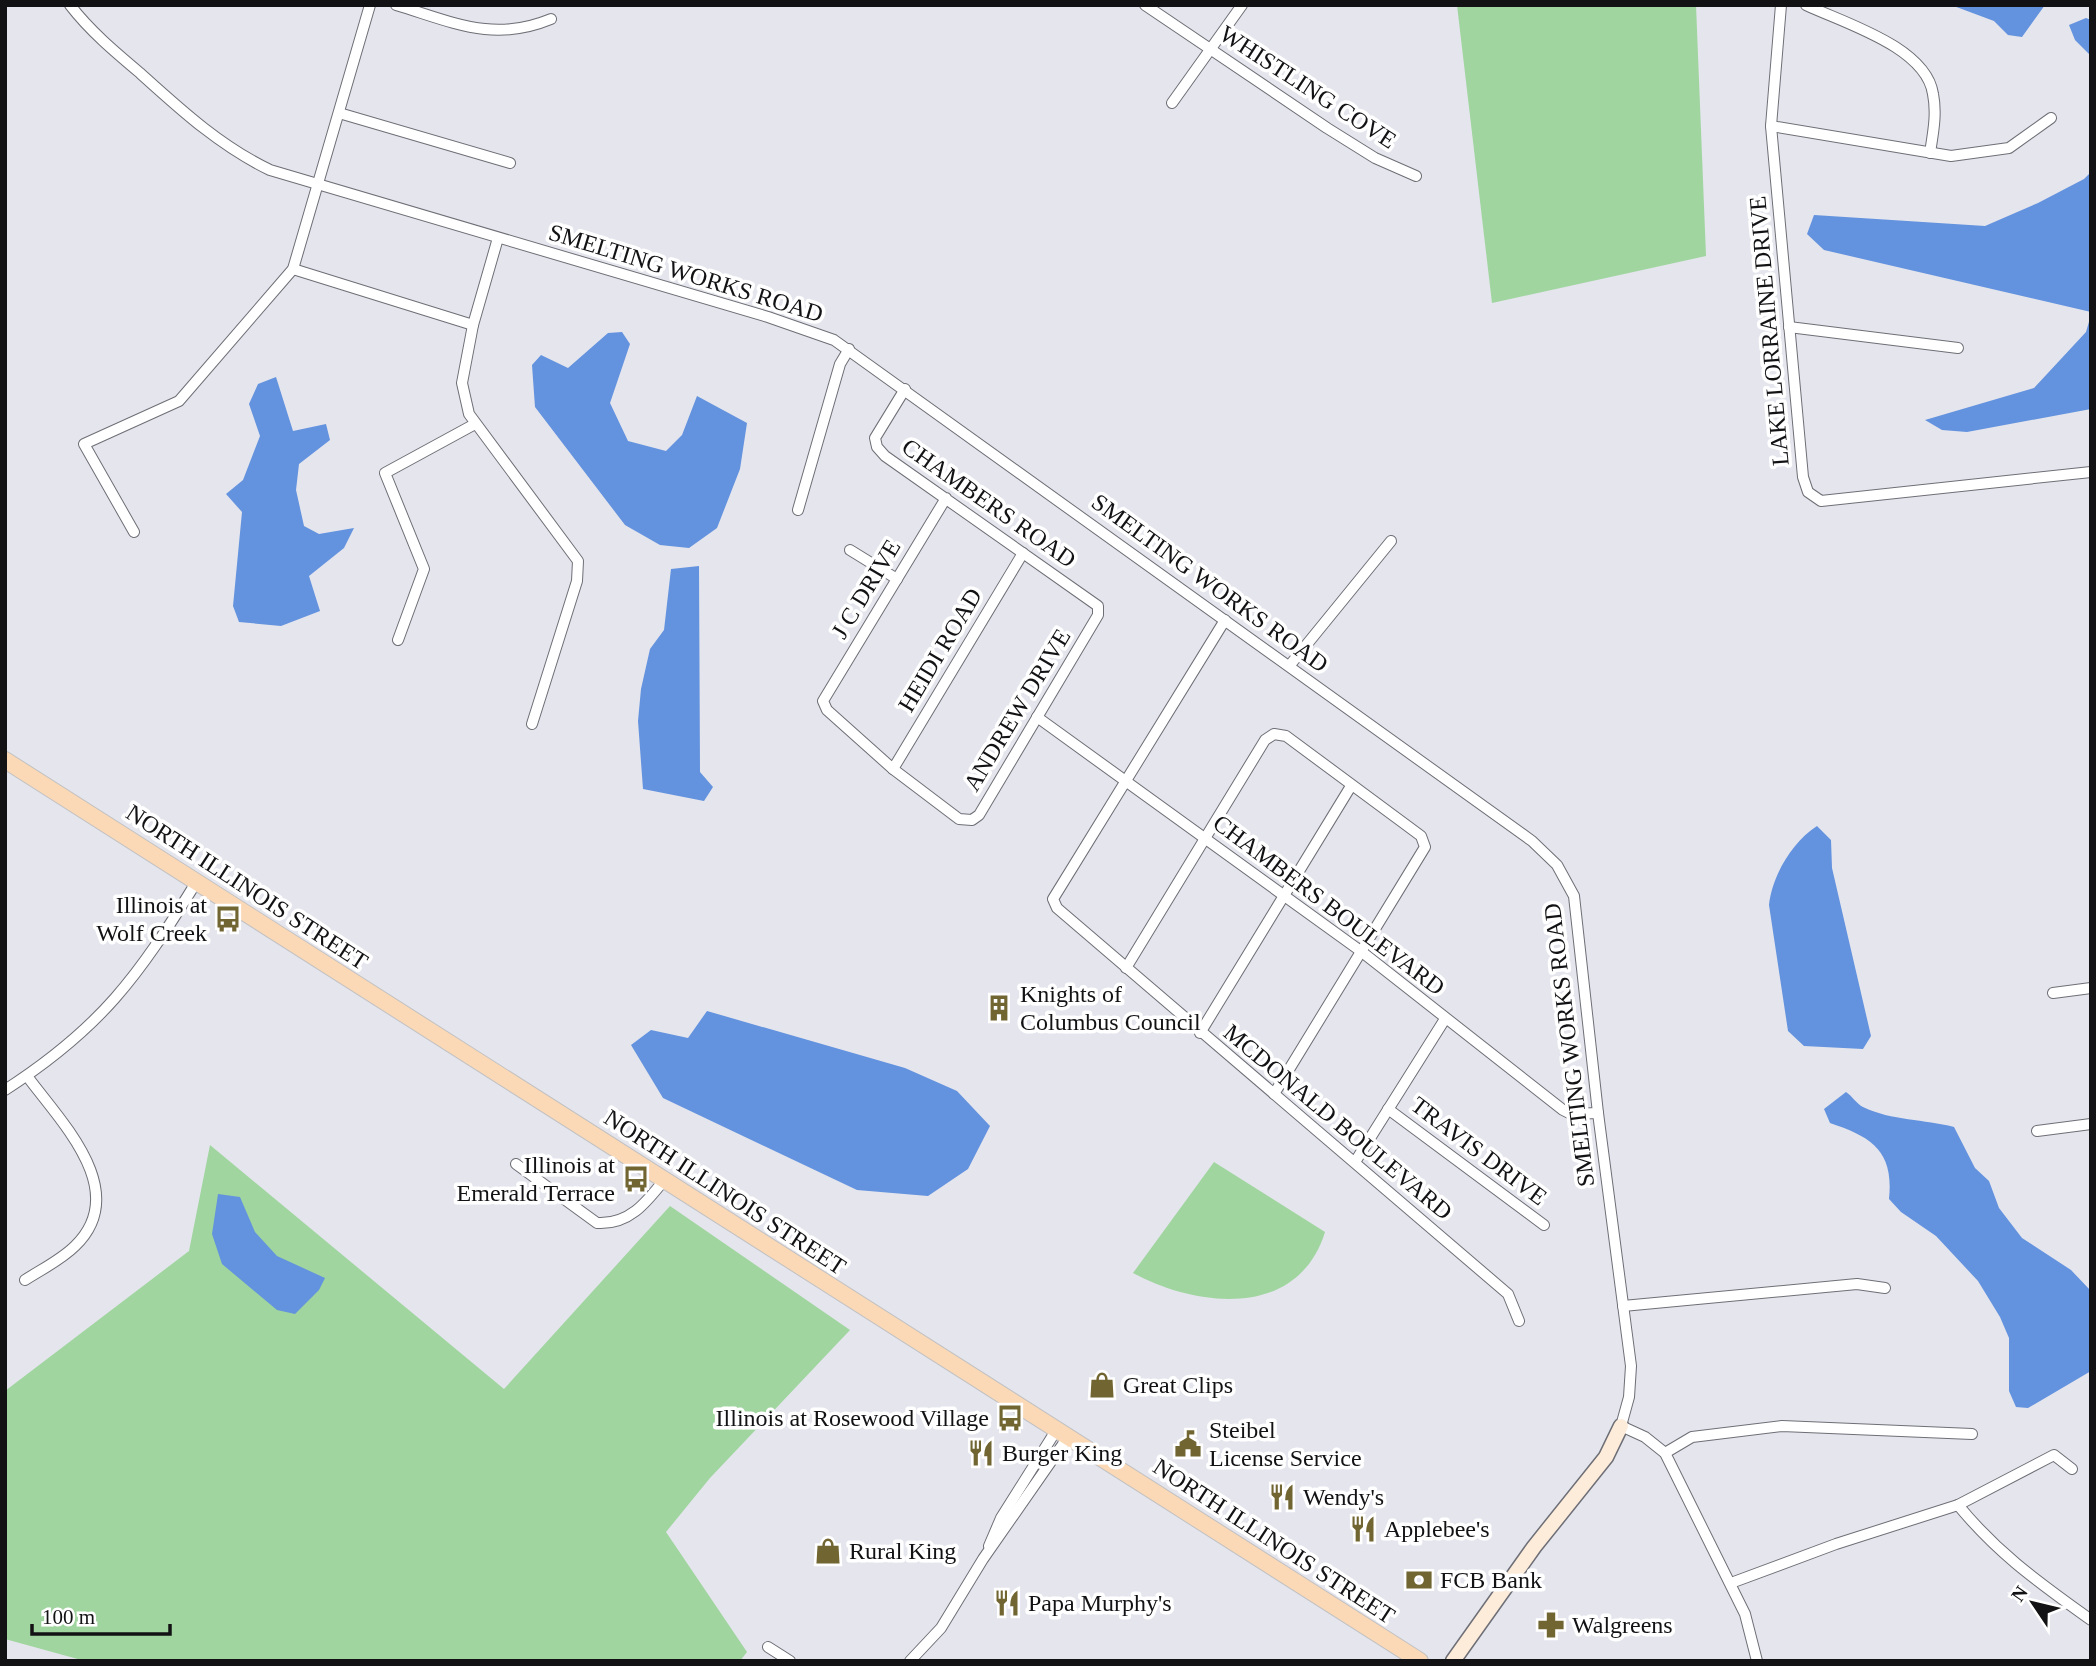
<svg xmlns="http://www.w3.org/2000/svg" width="2096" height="1666" viewBox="0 0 2096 1666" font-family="Georgia,serif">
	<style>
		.green { fill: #a0d59f }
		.water { fill: #6392de }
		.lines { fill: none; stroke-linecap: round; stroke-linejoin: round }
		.street-casing { stroke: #6e6f76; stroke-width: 12 }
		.secondary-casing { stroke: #6e6f76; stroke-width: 17 }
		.primary-casing { stroke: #c1c1c2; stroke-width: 18 }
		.street { stroke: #fff; stroke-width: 10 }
		.secondary { stroke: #feecdb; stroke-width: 14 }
		.primary { stroke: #fcd9b6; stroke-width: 16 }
		.labels { text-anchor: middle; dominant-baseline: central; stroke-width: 7; stroke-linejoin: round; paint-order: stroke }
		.street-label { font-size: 24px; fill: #121215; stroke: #fff }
		.poi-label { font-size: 24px; fill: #121215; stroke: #fff; text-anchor: start }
	</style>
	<rect width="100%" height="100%" fill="#e4e5ed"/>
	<g class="green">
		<polygon points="1457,5 1696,5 1706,256 1492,303"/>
		<polygon points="210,1145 504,1389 670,1206 850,1330 710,1478 666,1532 747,1652 740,1661 85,1661 5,1639 5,1391 189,1251"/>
		<path d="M1214 1162 1325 1232C1298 1319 1198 1308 1133 1273Z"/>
	</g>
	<g class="water">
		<polygon points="1951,5 2045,5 2022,37 2008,35 1994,21"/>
		<polygon points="2086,18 2091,20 2091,56 2075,40 2069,25"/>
		<polygon points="2091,172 2091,312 1824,250 1807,234 1814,215 1985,226 2038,203 2084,179"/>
		<polygon points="2091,315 2091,409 1967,432 1942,430 1925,420 2034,388 2086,332"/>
		<polygon points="622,332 630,344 610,403 628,441 666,451 682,435 697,396 747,423 740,469 717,528 689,548 660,545 625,525 535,407 532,365 541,355 568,368 608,333"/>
		<polygon points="276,377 293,431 326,424 330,440 299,464 296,490 304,526 319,534 354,528 344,548 309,576 320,611 281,626 239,622 233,606 242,512 226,494 243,480 260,436 249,404 258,384"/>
		<polygon points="699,566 700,772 713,787 704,801 643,789 638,721 641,689 650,649 664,630 671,569"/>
		<path d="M1817 826 1831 840 1832 868 1871 1036 1863 1049 1804 1046 1788 1031 1769 905C1772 876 1792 842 1817 826Z"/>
		<polygon points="707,1011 905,1068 957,1091 990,1126 968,1169 928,1196 857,1190 663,1098 631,1045 651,1030 688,1038"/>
		<path d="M1846 1092C1852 1096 1857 1104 1863 1107 1892 1121 1924 1119 1954 1127L1975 1168 1989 1181 1999 1208 2022 1238 2071 1270 2090 1290 2091 1371 2028 1408 2016 1407 2009 1391V1338L2000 1317 1978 1281 1936 1236 1901 1212 1889 1199C1894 1151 1872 1137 1830 1123L1824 1109Z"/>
		<polygon points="218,1194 240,1197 255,1232 277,1256 325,1278 319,1290 295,1314 277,1310 222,1264 212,1234"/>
	</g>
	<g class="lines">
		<g class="street-casing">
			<g id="street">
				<path d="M70 5C90 31 115 52 140 73 181 110 220 146 270 170L768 317 834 340 1532 841 1557 865 1574 896 1598 1113 1631 1366 1629 1397 1621 1426 1645 1437 1665 1453 1745 1614 1757 1661"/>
				<path d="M396 5C453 22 493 43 551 19"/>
				<polyline points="1145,5 1327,128 1375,158 1416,176"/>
				<polyline points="1781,5 1771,126 1803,477 1808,492 1821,501 2091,472"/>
				<path d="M1806 5C1844 23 1926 47 1933 94 1937 114 1933 133 1930 153"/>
				<polyline points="1172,103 1242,5"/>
				<polyline points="339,113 510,163"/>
				<polyline points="1771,126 1951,156 2009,148 2051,118"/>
				<polyline points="498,238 473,325 462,383 469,414 578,561 577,581 532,724"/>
				<polyline points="293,269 473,325"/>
				<polyline points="1789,327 1958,348"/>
				<polyline points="905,389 875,438 877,447 885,456 1098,606 1098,615 979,815 972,820 959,819 893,769 827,710 823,701 946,498"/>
				<polyline points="798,510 840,364 849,349"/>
				<polyline points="134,532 84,444 179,401 293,269 370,5"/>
				<polyline points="850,550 897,579"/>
				<polyline points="1225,620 1053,899 1057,908 1508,1294 1519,1321"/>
				<polyline points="398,640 424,569 385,473 475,424"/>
				<polyline points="1290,665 1391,541"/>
				<polyline points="1037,717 1362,952 1563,1110 1571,1114 1598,1113"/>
				<polyline points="893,769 1023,553"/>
				<polyline points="1126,968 1265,740 1274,734 1286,736 1421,836 1425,847 1274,1094"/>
				<polyline points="2053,993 2091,988"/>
				<polyline points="1200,1033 1351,786"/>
				<path d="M5 1090C101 1028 138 977 197 881"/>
				<polyline points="1388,1109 1544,1225"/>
				<polyline points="2037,1131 2091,1124"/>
				<polyline points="1355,1162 1445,1019"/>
				<path d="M516 1164 597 1223C629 1225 646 1203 665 1179"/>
				<path d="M25 1280C42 1269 61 1260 75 1246 132 1191 60 1121 27 1076"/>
				<polyline points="1623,1306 1857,1284 1885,1288"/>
				<polyline points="1665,1453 1692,1437 1782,1426 1972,1434"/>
				<path d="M1958 1505C1999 1555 2040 1583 2091 1620"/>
				<polyline points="989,1546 1001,1518 1057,1429"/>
				<polyline points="1731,1583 1836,1544 1958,1505 2054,1455 2072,1469"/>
				<polyline points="768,1647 790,1661"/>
				<polyline points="910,1661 941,1628 983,1559 1068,1437"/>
			</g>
		</g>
		<g class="secondary-casing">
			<polyline id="secondary" points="1453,1661 1534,1547 1606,1457 1621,1426"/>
		</g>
		<g class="primary-casing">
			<polyline id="primary" points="5,760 1420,1661"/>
		</g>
		<use href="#street" class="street"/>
		<use href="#secondary" class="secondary"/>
		<use href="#primary" class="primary"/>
	</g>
	<defs>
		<g id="bus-bare" transform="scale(2.1)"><path d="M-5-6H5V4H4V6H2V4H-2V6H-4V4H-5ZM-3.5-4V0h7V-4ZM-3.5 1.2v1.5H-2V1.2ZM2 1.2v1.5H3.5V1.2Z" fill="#716532" stroke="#fff" stroke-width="2.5" paint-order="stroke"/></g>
		<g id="building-bare" transform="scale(2.1)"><path d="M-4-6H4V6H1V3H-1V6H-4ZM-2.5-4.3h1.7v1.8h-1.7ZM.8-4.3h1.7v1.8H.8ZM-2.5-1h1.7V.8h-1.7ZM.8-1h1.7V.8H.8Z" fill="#716532" stroke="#fff" stroke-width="2.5" paint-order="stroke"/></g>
		<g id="shop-bare" transform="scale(2.1)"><path d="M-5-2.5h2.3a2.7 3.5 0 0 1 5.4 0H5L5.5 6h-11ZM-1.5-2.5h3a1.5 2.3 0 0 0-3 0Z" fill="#716532" stroke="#fff" stroke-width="2.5" paint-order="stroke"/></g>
		<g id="civic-bare" transform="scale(2.1)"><path d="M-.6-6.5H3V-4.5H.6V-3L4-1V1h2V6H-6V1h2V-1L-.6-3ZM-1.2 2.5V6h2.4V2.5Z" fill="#716532" stroke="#fff" stroke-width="2.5" paint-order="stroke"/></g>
		<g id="restaurant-bare" transform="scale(2.1)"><path d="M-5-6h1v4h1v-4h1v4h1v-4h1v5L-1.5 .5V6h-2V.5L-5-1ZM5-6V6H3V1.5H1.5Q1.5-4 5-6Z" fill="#716532" stroke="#fff" stroke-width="2.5" paint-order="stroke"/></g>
		<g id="bank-bare" transform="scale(2.1)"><path d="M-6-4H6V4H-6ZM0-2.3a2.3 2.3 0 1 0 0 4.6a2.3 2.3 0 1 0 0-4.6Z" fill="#716532" stroke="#fff" stroke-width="2.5" paint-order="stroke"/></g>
		<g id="pharmacy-bare" transform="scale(2.1)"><path d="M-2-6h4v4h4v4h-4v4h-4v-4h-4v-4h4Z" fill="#716532" stroke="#fff" stroke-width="2.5" paint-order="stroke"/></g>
	</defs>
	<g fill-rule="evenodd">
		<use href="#bus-bare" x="228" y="919"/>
		<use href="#building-bare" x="999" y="1008"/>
		<use href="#bus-bare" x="636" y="1179"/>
		<use href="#shop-bare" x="1102" y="1385"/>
		<use href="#bus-bare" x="1010" y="1418"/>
		<use href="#civic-bare" x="1188" y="1444"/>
		<use href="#restaurant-bare" x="981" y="1453"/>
		<use href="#restaurant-bare" x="1282" y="1497"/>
		<use href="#restaurant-bare" x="1363" y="1529"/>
		<use href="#shop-bare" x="828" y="1551"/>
		<use href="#bank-bare" x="1419" y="1580"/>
		<use href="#restaurant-bare" x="1007" y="1603"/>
		<use href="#pharmacy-bare" x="1551" y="1625"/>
	</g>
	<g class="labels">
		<g class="street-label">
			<text transform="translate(1308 87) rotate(33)">WHISTLING COVE</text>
			<text transform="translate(686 273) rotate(17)">SMELTING WORKS ROAD</text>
			<text transform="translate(1769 331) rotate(-95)">LAKE LORRAINE DRIVE</text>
			<text transform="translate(989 503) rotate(35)">CHAMBERS ROAD</text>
			<text transform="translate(1210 583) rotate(36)">SMELTING WORKS ROAD</text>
			<text transform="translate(866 589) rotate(-59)">J C DRIVE</text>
			<text transform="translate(940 650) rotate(-59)">HEIDI ROAD</text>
			<text transform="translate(1017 710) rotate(-59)">ANDREW DRIVE</text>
			<text transform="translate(247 887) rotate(33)">NORTH ILLINOIS STREET</text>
			<text transform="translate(1329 905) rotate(37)">CHAMBERS BOULEVARD</text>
			<text transform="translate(1569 1045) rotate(-97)">SMELTING WORKS ROAD</text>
			<text transform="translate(1338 1122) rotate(40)">MCDONALD BOULEVARD</text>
			<text transform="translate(1479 1151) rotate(37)">TRAVIS DRIVE</text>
			<text transform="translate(725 1192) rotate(33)">NORTH ILLINOIS STREET</text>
			<text transform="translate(1274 1541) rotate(33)">NORTH ILLINOIS STREET</text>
		</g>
		<g class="poi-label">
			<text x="207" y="905" text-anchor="end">Illinois at<tspan x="207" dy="28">Wolf Creek</tspan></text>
			<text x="1020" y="994">Knights of<tspan x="1020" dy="28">Columbus Council</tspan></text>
			<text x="615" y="1165" text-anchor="end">Illinois at<tspan x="615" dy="28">Emerald Terrace</tspan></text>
			<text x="1123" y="1385">Great Clips</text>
			<text x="989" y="1418" text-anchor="end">Illinois at Rosewood Village</text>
			<text x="1209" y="1430">Steibel<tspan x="1209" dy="28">License Service</tspan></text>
			<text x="1002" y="1453">Burger King</text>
			<text x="1303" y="1497">Wendy's</text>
			<text x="1384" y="1529">Applebee's</text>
			<text x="849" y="1551">Rural King</text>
			<text x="1440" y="1580">FCB Bank</text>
			<text x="1028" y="1603">Papa Murphy's</text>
			<text x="1572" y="1625">Walgreens</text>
		</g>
	</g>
	<rect width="2096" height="1666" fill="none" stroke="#121215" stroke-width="14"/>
	<g transform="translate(2033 1603) rotate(305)" stroke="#ffffff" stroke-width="5" paint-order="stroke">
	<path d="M0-5L12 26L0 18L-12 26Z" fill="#121215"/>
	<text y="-10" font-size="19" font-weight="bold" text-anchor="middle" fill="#121215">N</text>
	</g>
	<path d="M32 1624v10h138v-10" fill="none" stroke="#121215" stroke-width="3.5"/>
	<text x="42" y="1624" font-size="21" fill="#121215" stroke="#ffffff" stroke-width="5" paint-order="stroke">100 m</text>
</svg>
